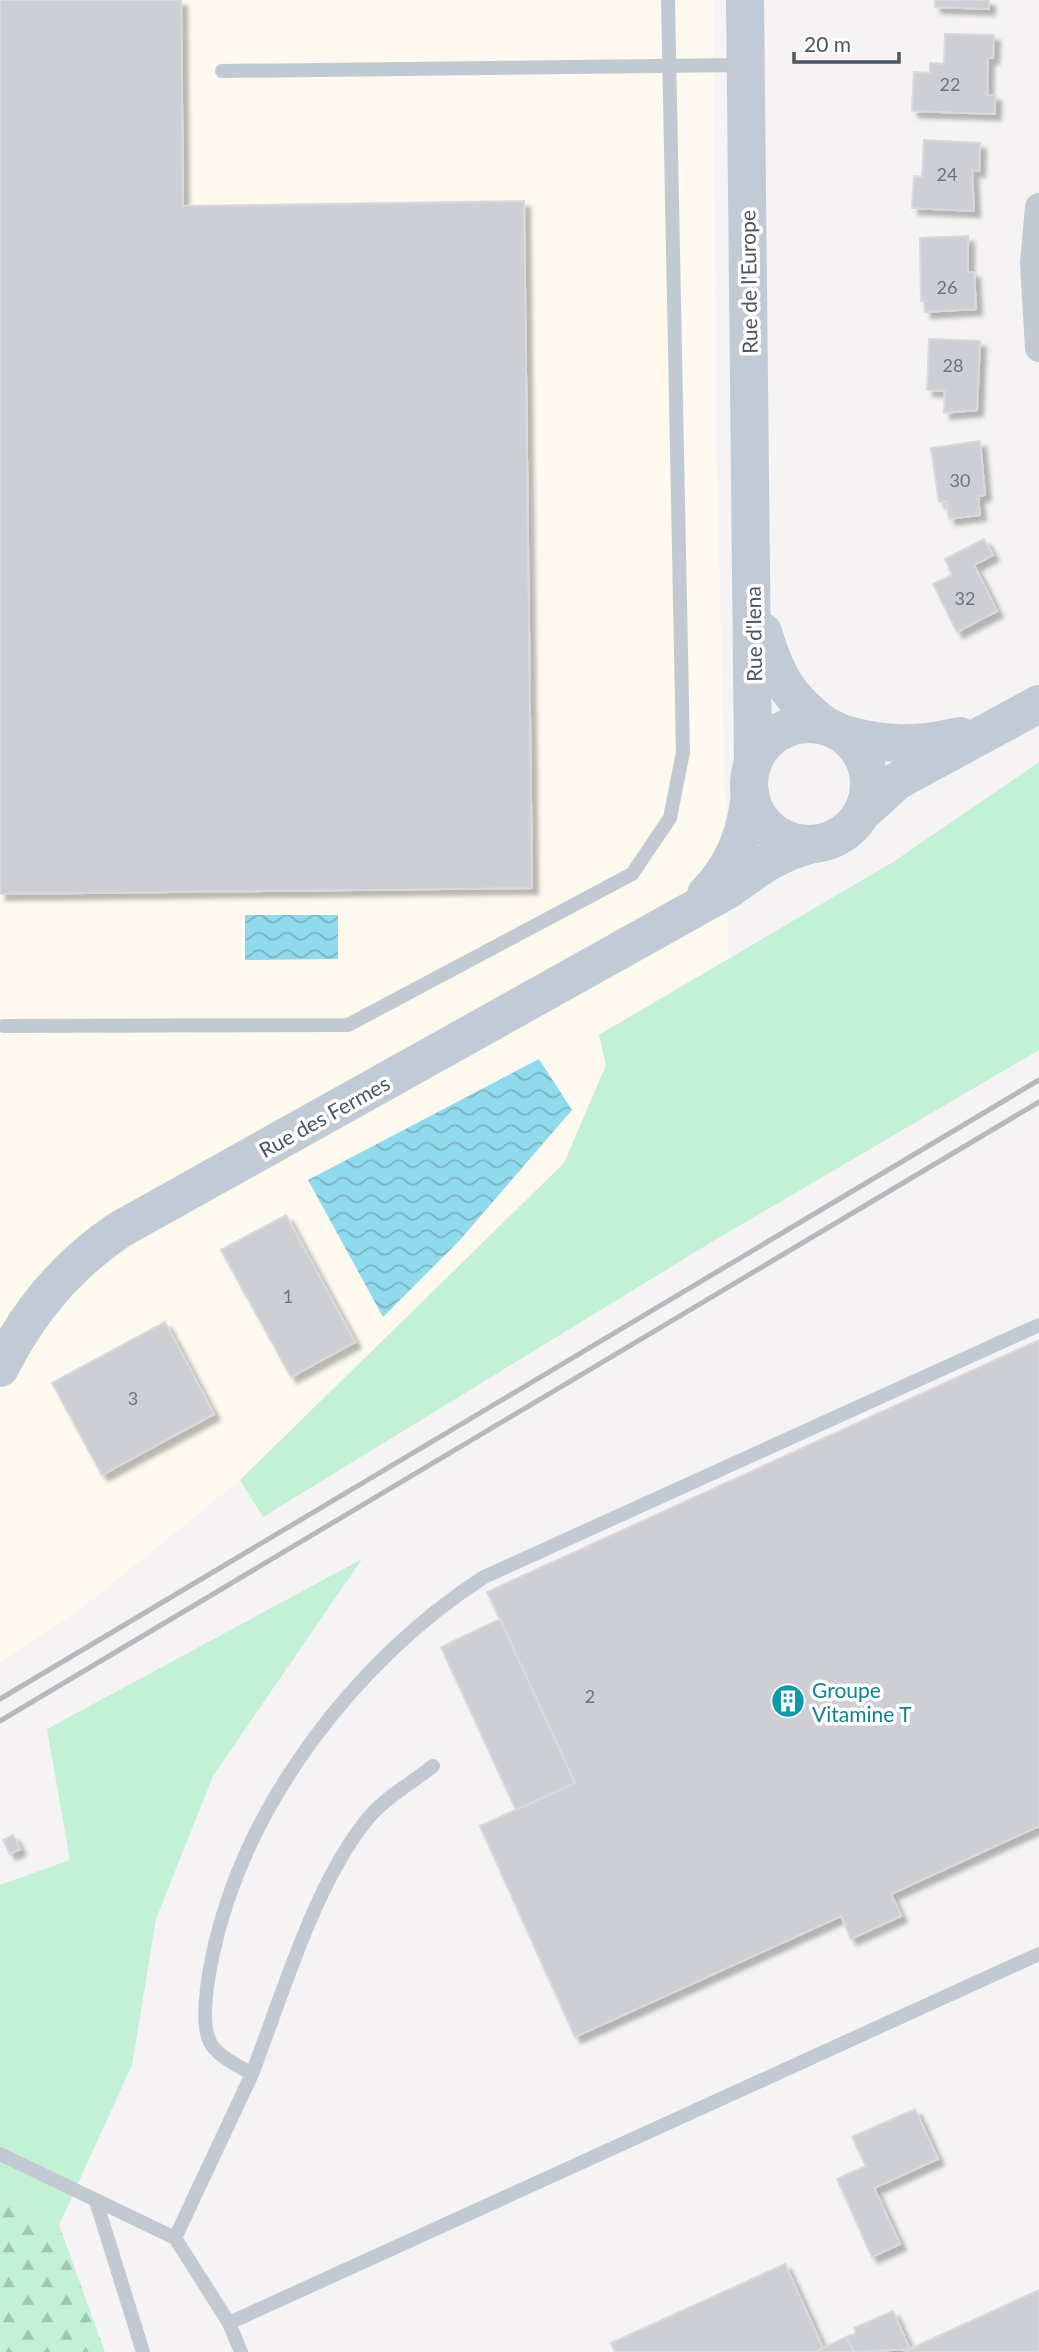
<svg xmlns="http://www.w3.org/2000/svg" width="1039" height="2352" viewBox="0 0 1039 2352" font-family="Lato,sans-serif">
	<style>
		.commercial { fill: #fdf9ef }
		.grass { fill: #c3f1d5 }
		.forest { fill: url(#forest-firs) }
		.water { fill: url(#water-waves) }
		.building { fill: #cdcfd5; stroke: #d7d9de; stroke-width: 2; filter: url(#shadow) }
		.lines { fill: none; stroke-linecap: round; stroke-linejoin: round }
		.lane { stroke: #c1cad2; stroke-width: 14 }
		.street { stroke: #c1cad2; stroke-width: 28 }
		.secondary { stroke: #c1cbd6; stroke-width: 38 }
		.rail { stroke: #b5b8bd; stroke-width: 5 }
		.labels { text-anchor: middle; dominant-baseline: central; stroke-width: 7; stroke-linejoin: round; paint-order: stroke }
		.number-label { font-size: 18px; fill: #6b747e }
		.street-label { font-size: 21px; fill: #4a5661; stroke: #fff }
		.culture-label { font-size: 21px; fill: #0d838f; stroke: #fff; text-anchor: start }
	</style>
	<defs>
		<pattern id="forest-firs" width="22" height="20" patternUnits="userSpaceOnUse" patternTransform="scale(1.75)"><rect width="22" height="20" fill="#c3f1d5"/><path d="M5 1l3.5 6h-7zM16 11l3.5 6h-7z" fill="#a0c6b0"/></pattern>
		<pattern id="water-waves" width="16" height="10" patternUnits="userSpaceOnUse" patternTransform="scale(1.75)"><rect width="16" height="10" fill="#90daee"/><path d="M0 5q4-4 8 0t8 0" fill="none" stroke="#78b4c4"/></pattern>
		<filter id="shadow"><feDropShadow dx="6" dy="6" stdDeviation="2" flood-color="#0004"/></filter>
	</defs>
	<rect width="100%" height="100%" fill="#f5f3f3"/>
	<polygon class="commercial" points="0,0 714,0 716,432 729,958 599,1034 606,1065 564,1163 240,1480 76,1613 0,1662"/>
	<g class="grass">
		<polygon points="1039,762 1039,1050 710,1243 263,1517 240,1480 564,1163 606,1065 599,1035 893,862"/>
		<polygon points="362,1559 213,1776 156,1919 132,2065 59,2225 0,2197 0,1885 70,1860 47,1729"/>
	</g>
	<polygon class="forest" points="0,2197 59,2225 105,2352 0,2352"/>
	<g class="water">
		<polygon points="245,915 338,915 338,959 245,960"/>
		<polygon points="539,1059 572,1110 459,1241 383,1317 308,1180"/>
	</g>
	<g class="building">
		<polygon points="0,0 181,0 183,206 524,201 532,888 0,894"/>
		<polygon points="935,0 989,0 989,9 935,7"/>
		<polygon points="945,34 994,35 993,58 988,58 987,95 995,95 995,114 912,111 914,72 930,73 930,63 944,64"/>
		<polygon points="924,140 980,143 979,171 972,170 974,211 912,208 914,176 922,177"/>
		<polygon points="968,236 968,272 974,272 976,309 925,312 924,301 921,301 920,238"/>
		<polygon points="929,339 980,341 977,410 944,413 945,391 927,390"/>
		<polygon points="980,441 985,495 978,496 980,515 949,519 946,501 939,502 931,448"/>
		<polygon points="984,539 993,555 974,565 997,611 957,632 933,584 952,575 945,559"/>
		<polygon points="286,1215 355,1342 291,1377 221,1250"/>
		<polygon points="165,1322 214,1414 102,1475 52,1383"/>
		<polygon points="1039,1340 1039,1826 891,1894 901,1916 851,1939 841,1916 575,2037 480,1826 575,1783 487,1592"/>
		<polygon points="500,1619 575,1783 516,1810 441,1647"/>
		<polygon points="13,1835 20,1849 10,1854 3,1840"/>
		<polygon points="915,2109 938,2159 874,2188 900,2244 872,2257 837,2179 866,2166 852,2137"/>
		<polygon points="785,2264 823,2348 817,2352 615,2352 611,2343"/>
		<polygon points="1039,2290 1039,2352 905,2352 910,2349"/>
		<polygon points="893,2311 910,2349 854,2352 846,2337 856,2333 854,2328"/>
		<polygon points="846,2337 854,2352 817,2352 817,2351"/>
	</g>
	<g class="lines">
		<g class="lane">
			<polyline points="222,71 744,65"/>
			<polyline points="3,1026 348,1025 632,874 670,818 683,752 668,0"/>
			<path d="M252 2074C282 1996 316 1879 370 1816 386 1797 413 1782 433 1766"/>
			<polyline points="0,2154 175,2238 229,2323 241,2352"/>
			<polyline points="96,2201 143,2352"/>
			<path d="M175 2238 252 2074C237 2065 218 2057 210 2042 200 2023 208 1978 212 1958 243 1807 355 1660 484 1577L1039 1325"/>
			<polyline points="229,2323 1039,1954"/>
		</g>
		<polyline class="street" points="1039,207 1034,263 1039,348"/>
		<g class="secondary">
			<polyline points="745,0 753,763"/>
			<path d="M763 632C776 676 788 698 826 726"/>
			<circle cx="809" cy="784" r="60"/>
			<path d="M844 734C885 746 918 746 960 736"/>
			<polyline points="861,814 897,781 1039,704"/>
			<path d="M706 894C733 867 747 831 750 792"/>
			<path d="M0 1368C28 1312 67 1265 119 1230L728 890C755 870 779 852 813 844"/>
		</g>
		<g class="rail">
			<polyline points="0,1699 1039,1080"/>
			<polyline points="0,1721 1039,1102"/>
		</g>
	</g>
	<defs>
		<g id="building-disc" transform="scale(1.75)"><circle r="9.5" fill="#0f9aa8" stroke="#fff"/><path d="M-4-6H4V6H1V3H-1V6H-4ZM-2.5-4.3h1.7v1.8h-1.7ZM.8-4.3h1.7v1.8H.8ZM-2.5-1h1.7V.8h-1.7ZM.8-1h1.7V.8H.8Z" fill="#fff"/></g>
	</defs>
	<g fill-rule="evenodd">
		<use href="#building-disc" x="788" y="1701"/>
	</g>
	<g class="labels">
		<g class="number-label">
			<text x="950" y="84">22</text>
			<text x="947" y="174">24</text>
			<text x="947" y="287">26</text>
			<text x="953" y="365">28</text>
			<text x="960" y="480">30</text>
			<text x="965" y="598">32</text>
			<text x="288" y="1296">1</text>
			<text x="133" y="1398">3</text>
			<text x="590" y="1696">2</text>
		</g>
		<g class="street-label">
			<text transform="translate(748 282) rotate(-91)">Rue de l'Europe</text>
			<text transform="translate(753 634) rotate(-91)">Rue d'Iena</text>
			<text transform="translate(324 1116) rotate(-29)">Rue des Fermes</text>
		</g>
		<g class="culture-label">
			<text x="812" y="1689">Groupe<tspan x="812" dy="24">Vitamine T</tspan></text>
		</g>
	</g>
	<path d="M794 52v10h105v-10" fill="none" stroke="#4a5661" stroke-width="3.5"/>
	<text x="804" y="52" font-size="21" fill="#4a5661" stroke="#ffffff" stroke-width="5" paint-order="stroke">20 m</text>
</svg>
